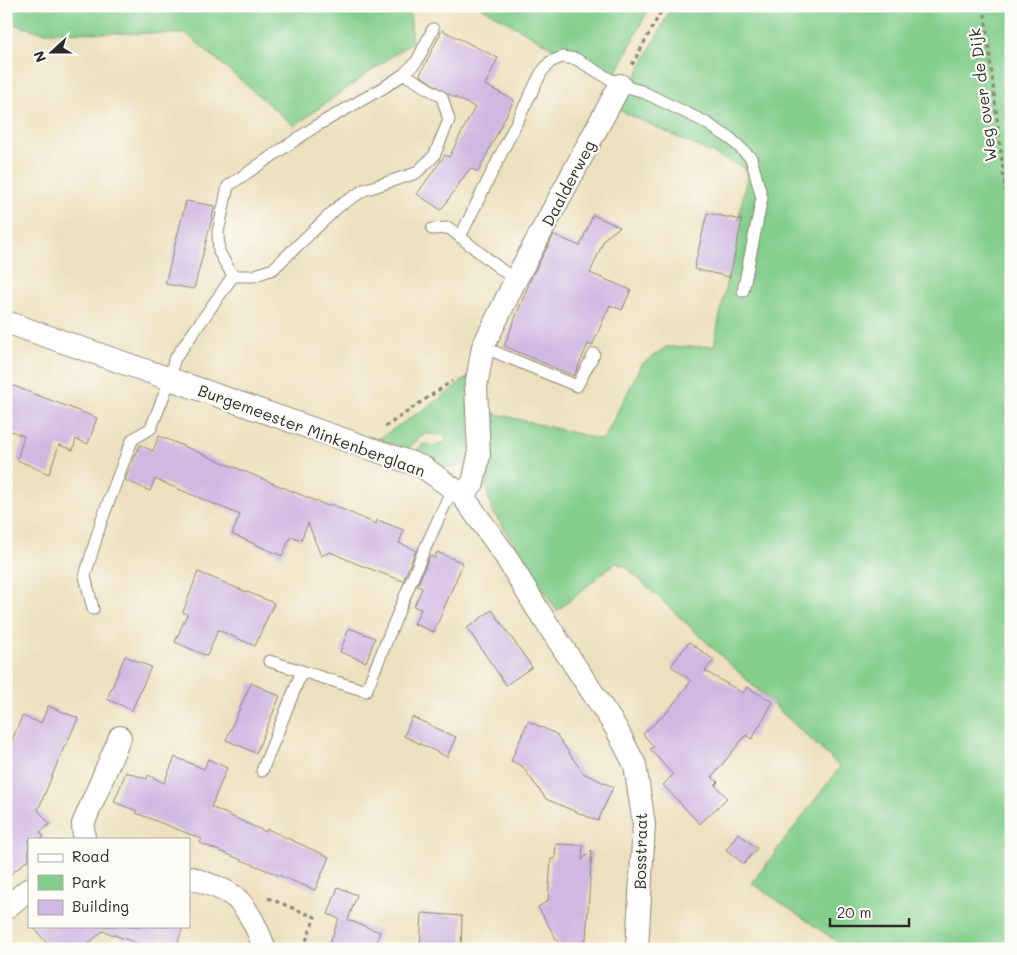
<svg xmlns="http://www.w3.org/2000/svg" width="1017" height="955" viewBox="0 0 1017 955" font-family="Mali,sans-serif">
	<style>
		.green { fill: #83ce8b; stroke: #577c5b }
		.building { fill: #d0b8e2 }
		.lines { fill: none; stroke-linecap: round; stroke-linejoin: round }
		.service-casing { stroke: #8c8674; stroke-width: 13 }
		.minor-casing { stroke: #8c8674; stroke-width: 24 }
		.path { stroke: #8c8674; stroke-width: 3; stroke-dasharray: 4 4; stroke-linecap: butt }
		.service { stroke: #fff; stroke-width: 11 }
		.minor { stroke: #fff; stroke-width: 22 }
		.labels { text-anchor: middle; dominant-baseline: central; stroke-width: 4.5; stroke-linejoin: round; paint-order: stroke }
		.street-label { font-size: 16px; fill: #2b2b2b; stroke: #fdfcf7 }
	</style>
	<rect width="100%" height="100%" fill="#fdfcf7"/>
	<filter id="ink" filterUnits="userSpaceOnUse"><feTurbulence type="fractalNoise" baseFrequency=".02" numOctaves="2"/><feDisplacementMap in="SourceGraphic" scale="10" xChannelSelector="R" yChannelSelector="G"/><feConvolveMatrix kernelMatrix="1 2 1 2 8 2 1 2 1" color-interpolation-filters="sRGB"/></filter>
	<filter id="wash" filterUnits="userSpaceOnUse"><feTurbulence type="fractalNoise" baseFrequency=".0096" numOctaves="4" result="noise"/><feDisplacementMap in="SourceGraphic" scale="20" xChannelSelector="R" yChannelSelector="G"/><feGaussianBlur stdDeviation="1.12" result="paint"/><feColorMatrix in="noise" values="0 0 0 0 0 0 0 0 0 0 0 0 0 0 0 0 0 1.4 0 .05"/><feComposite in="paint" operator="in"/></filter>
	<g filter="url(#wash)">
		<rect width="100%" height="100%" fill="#ede0be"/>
		<g class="green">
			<polygon points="6,6 410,6 412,42 294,126 187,34 40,32 6,22"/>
			<polygon points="479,6 650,6 612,82"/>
			<polygon points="672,6 1011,6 1011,949 848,949 752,883 840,767 625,566 615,563 557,611 492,510 486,486 487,426 485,411 603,440 642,364 666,347 714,346 748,170 619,110"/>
			<path d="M469 376V460C449 476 435 462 416 451L423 444 438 446 439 443H445L446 435 424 434 408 449 378 439 432 404Z"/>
		</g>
		<g id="blocks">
			<g class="building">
				<polygon points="442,30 498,58 485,85 514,100 478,172 470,168 441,210 417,194 445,155 449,157 475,107 448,94 420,75"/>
				<polygon points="186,201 215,206 194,289 165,284"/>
				<polygon points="707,213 742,220 730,277 694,269"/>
				<polygon points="593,215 620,227 605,238 590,273 631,290 622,310 610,305 592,346 588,344 574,376 504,346 532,276 554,235 580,246"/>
				<polygon points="6,383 97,418 88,444 76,439 73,450 59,445 49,474 17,460 24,436 6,429"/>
				<polygon points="159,436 328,506 330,504 376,524 377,520 404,530 399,543 416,550 403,581 357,564 330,552 321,556 308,523 301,540 291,536 282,556 232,534 240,515 155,479 150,491 125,480 140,445 153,451"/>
				<polygon points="437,552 463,563 434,632 414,624 421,609 414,607 422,588 417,586 429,558 430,556 435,558"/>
				<polygon points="198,572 274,603 255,646 218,630 207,656 175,642 187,614 183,612"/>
				<polygon points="492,610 532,667 506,685 467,628"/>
				<polygon points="349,628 375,638 366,662 340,652"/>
				<polygon points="689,642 714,660 705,671 743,693 747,687 773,702 752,739 746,735 712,777 718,782 715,785 727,798 700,824 663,785 673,775 650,749 654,747 643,734 667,712 691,681 671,666"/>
				<polygon points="125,656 151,667 132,710 107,699"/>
				<polygon points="251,683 280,696 256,753 226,740"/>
				<polygon points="48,706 78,718 66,745 65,745 38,810 50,824 40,832 44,837 41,839 29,839 29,859 6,878 6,755 22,716 41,723"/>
				<polygon points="412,717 456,737 447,757 404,736"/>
				<polygon points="528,721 556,734 583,773 613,787 598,821 546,799 522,766 511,761"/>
				<polygon points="175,757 204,769 208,759 227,768 211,807 266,832 267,829 329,857 315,890 200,843 202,839 136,813 137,811 114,802 126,772 147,779 148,775 164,783"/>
				<polygon points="738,833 757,848 744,864 726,850"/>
				<polygon points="556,844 583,845 582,860 592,850 586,940 584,939 583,949 562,949 538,907 548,901 551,859 555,859"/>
				<polygon points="338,887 357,895 348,920 380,932 374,949 327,949 339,919 328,914"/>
				<polygon points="422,913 462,916 461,949 420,949"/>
				<polygon points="33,926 183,926 176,949 153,949 103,931 82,949 51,949"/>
			</g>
		</g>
	</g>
	<g filter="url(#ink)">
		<use href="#blocks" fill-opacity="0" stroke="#8c8674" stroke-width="1"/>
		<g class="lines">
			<g class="service-casing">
				<g id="service">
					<polyline points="404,74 442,97 449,120 434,156 416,173 364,190 339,206 273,269 253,276 233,276 219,252 218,232 228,186 316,126 383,88 404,74 417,61 433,29"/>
					<polyline points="432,229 449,228 503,271 516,279"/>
					<polyline points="460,237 541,73 550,62 562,57 576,59 620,85 641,91 703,121 731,139 751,158 762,198 743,291"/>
					<polyline points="483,347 577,386 594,354"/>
					<polyline points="93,609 85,576 101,522 128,450 133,439 151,428 170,380 174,360 233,276"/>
					<polyline points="269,661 366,691 422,555 453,487"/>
					<polyline points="262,771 302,671"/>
				</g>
			</g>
			<g class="minor-casing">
				<g id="minor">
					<polyline points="6,322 423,467 462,495 503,552 538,610 616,728 635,765 644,824 637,949"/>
					<polyline points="462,495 473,483 479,455 476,387 483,347 516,279 620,85"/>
					<polyline points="84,839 83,824 120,737"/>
					<path d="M189 877C202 882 217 886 229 893 247 903 258 931 265 949"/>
					<polyline points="6,908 29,889"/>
				</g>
			</g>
			<g class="path">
				<polyline points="984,6 1011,240"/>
				<polyline points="632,65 664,6"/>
				<polyline points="385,427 452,381"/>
				<polyline points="268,898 315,917 303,949"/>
			</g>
			<use href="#service" class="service"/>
			<use href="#minor" class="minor"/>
		</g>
	</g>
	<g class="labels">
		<g class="street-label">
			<text transform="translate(982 95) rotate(-97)">Weg over de Dijk</text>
			<text transform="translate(568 183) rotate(-62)">Daalderweg</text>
			<text transform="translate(312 430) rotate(20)">Burgemeester Minkenberglaan</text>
			<text transform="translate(640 851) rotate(-89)">Bosstraat</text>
		</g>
	</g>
	<rect width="1017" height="955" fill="none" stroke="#fdfcf7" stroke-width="25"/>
	<rect x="28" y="838" width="162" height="90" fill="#fdfcf7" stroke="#a9a8a5"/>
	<rect x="38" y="854" width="25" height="8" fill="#ffffff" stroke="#a9a8a5"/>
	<text x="72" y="862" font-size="15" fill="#2b2b2b">Road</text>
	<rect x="38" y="875" width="25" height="15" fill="#83ce8b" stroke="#a9a8a5"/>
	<text x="72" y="888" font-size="15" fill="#2b2b2b">Park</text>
	<rect x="38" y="900" width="25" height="15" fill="#d0b8e2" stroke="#a9a8a5"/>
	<text x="72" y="912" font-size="15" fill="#2b2b2b">Building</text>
	<g transform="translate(52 52) rotate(249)" stroke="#fdfcf7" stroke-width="4" paint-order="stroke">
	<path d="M0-4L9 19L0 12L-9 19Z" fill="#2b2b2b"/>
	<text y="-8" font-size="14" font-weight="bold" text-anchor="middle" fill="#2b2b2b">N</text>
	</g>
	<path d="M830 918v8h79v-8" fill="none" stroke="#2b2b2b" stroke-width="2.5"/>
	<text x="837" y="918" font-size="15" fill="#2b2b2b" stroke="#fdfcf7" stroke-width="4" paint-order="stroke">20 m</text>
</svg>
